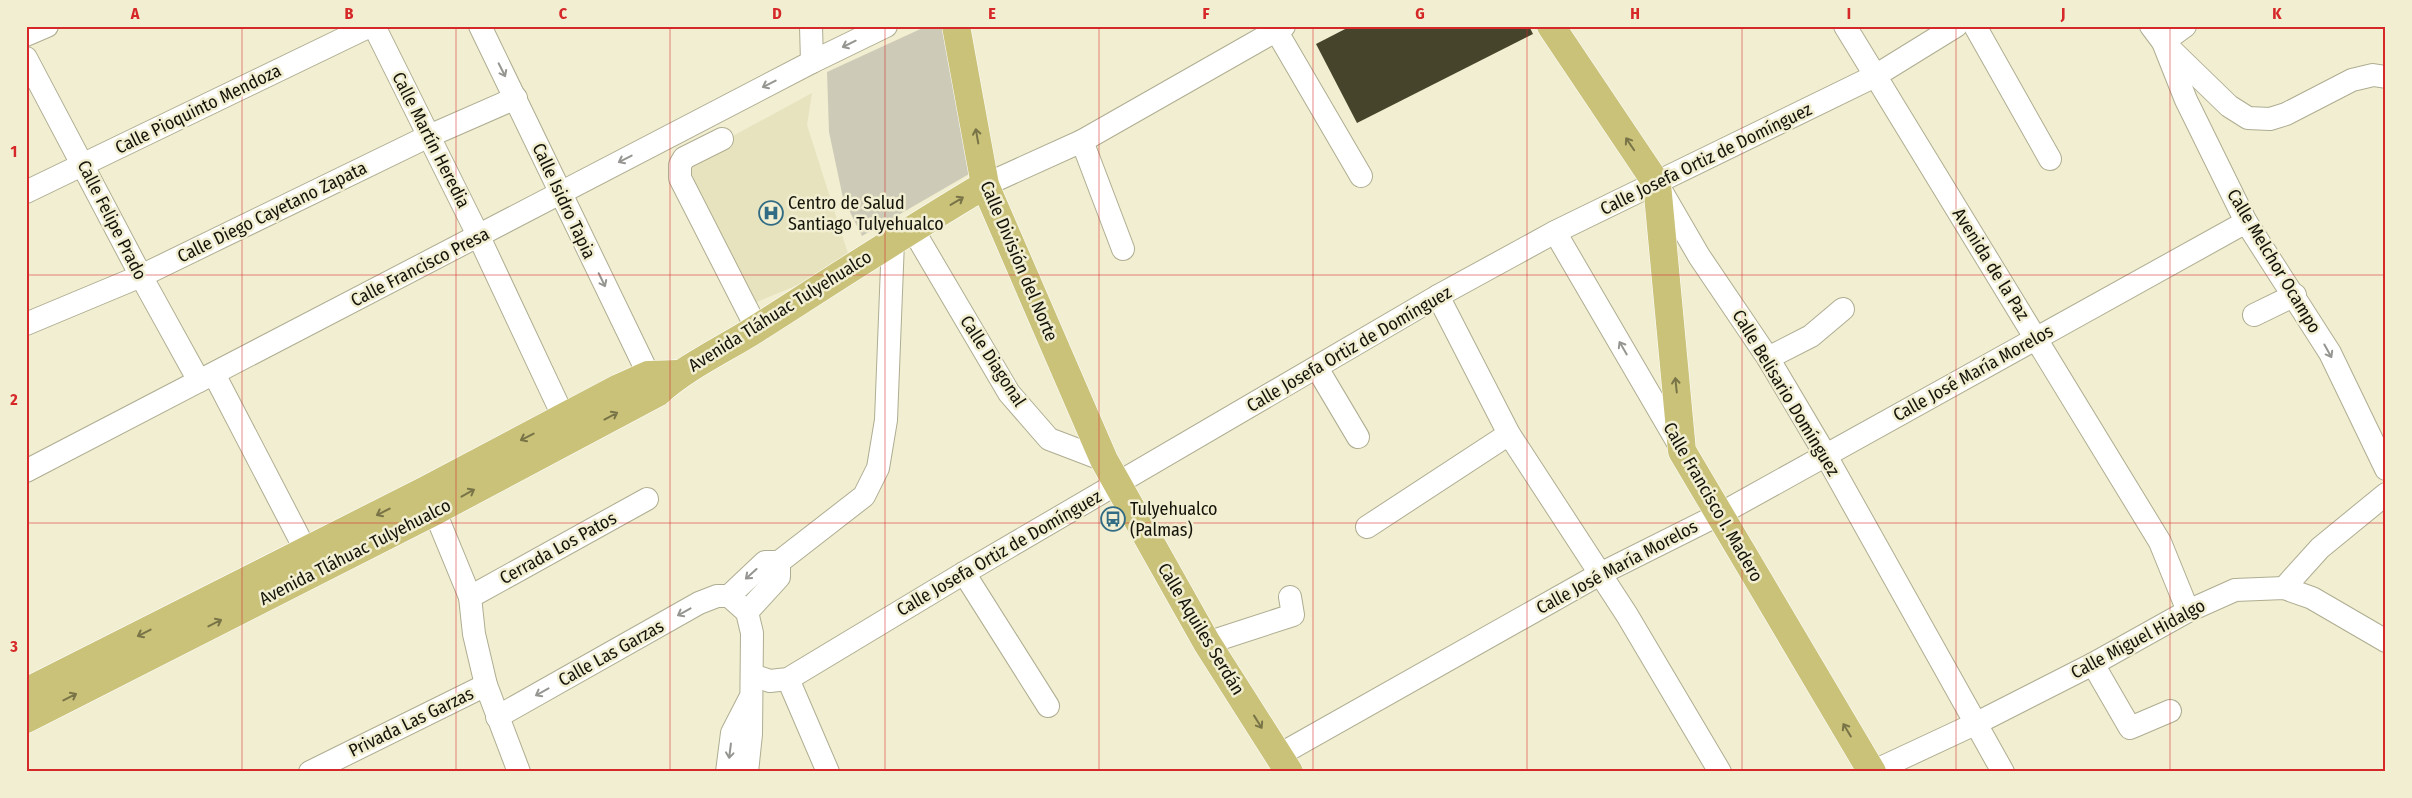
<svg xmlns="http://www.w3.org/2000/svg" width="2412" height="798" viewBox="0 0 2412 798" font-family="'Fira Sans Condensed',sans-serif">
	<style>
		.built { fill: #e7e3be }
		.green { fill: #cdcbb7 }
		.building { fill: #47442c }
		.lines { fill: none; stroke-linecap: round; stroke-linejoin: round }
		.minor-casing { stroke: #afad91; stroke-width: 24 }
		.major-casing { stroke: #fff; stroke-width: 29 }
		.minor { stroke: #fff; stroke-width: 22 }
		.major { stroke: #cac279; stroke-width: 28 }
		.oneway { stroke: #969591 }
		.oneway2 { stroke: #797447 }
		.grid { fill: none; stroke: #d62828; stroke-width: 1; stroke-opacity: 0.55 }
		.labels { text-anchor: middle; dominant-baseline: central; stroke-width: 5; stroke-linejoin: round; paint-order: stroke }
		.street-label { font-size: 18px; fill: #15140a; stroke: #f1eed1 }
		.poi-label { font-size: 18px; fill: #15140a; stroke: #f1eed1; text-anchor: start }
		.neatline { fill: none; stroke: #d62828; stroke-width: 2 }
		.grid-label { font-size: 16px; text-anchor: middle; font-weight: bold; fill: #d62828 }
	</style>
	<rect width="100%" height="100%" fill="#f1eed1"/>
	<polygon class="built" points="812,93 807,125 851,263 752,304 683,163"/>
	<polygon class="green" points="927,26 953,26 976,170 862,236 843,198 829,132 827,72"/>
	<polygon class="building" points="1351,26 1529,26 1533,34 1357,123 1316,44"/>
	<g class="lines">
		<g class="minor-casing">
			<g id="minor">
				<polyline points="374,26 479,237 564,418"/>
				<polyline points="480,26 656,390"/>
				<polyline points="811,26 812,62"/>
				<polyline points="1845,26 2160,542 2188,611"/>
				<polyline points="1975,26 2050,159"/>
				<polyline points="2151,26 2163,42 2186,100 2246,222 2330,353 2386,469"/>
				<polyline points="2185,26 2163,42 2229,106 2248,118 2270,119 2286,114 2352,80 2373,75 2386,77"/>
				<polyline points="1277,32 1361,176"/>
				<polyline points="26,35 47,26"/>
				<polyline points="26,58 141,276 199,381"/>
				<polyline points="722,139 684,158 680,165 680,178 757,329"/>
				<polyline points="1082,141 1123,249"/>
				<polyline points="985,185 1082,141 1284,26"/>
				<polyline points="1659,187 1699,256 1768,358 1825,454 2003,772"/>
				<polyline points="26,192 370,26"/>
				<polyline points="912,228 1009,393 1049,439 1104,460"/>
				<polyline points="1555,232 1681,448"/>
				<polyline points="1438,296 1509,434 1627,615 1720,772"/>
				<polyline points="2254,315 2295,295"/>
				<polyline points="26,324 141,276 429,136 516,98"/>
				<polyline points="1768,358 1811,336 1843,309"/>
				<polyline points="1317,368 1358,437"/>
				<polyline points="214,374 306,551"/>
				<polyline points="26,471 812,62 886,26"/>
				<polyline points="428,495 470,597 474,634 486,685 519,772"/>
				<polyline points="1367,527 1509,434"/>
				<polyline points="964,573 1048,706"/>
				<polyline points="2284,588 2320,548 2386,494"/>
				<polyline points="729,596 765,562 779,562 864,496 878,468 886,420 893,241"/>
				<polyline points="729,596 747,612 752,633 751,734 747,772"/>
				<polyline points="470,597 647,499"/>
				<polyline points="747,612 779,577 779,562"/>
				<polyline points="1207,643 1293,615 1290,597"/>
				<polyline points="2093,664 2130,728 2170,711"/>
				<polyline points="752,675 770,681 788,679 964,573 1438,296 1555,232 1875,76 1956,26"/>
				<polyline points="788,679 828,772"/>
				<polyline points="497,717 699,603 717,596 729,596"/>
				<polyline points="1279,755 1600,574 1720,514 2246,222"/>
				<polyline points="310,772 486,685"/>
				<polyline points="727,772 732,733 749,700"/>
				<polyline points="1872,772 1977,723 2093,664 2188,611 2235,590 2284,588 2312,598 2386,641"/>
			</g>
		</g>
		<g class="major-casing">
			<g id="major">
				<polyline points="956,26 985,185 1104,460 1207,643 1289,772"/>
				<polyline points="1551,26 1657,184 1682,451 1872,772"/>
				<polyline points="26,692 426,490 619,388 648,375 678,374"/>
				<path d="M26 719 435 511 657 393C688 365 725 349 759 327 834 279 909 230 985 185"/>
			</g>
		</g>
		<use href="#minor" class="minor"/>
		<use href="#major" class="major"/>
	</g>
	<defs><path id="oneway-shaft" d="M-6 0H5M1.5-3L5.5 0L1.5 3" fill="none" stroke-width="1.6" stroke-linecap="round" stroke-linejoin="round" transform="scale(1.25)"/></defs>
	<g class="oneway">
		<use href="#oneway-shaft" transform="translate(849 44) rotate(154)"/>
		<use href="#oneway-shaft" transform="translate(502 70) rotate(63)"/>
		<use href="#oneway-shaft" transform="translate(769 84) rotate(153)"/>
		<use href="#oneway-shaft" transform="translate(625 159) rotate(153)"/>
		<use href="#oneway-shaft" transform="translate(602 280) rotate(64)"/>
		<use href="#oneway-shaft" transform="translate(1623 348) rotate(-120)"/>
		<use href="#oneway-shaft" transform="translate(2328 351) rotate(61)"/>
		<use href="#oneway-shaft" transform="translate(751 574) rotate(138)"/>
		<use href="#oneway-shaft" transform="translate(684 612) rotate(151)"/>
		<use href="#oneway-shaft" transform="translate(542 692) rotate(151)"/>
		<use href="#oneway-shaft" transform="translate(730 751) rotate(97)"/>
	</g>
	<g class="oneway2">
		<use href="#oneway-shaft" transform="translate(977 136) rotate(-100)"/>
		<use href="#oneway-shaft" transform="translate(1630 144) rotate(-124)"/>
		<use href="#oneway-shaft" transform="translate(957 201) rotate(-31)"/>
		<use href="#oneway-shaft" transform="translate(1676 385) rotate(-96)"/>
		<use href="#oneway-shaft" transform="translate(611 416) rotate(-28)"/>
		<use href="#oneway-shaft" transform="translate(527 437) rotate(153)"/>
		<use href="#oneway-shaft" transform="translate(468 493) rotate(-29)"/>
		<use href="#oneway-shaft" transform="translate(383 512) rotate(153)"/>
		<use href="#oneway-shaft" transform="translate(215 623) rotate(-27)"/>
		<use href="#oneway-shaft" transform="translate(144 633) rotate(153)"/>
		<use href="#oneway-shaft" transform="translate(70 697) rotate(-27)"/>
		<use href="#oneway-shaft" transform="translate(1258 722) rotate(58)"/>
		<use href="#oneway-shaft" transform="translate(1847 730) rotate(-121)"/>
	</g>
	<path class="grid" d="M242 26V772M456 26V772M670 26V772M885 26V772M1099 26V772M1313 26V772M1527 26V772M1742 26V772M1956 26V772M2170 26V772M26 275H2386M26 523H2386"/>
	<defs>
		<g id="hospital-ring" transform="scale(1.25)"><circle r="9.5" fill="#f1eed1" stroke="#316c84" stroke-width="1.5"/><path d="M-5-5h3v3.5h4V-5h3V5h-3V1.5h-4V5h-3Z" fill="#316c84"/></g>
		<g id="bus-ring" transform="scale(1.25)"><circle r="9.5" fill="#f1eed1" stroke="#316c84" stroke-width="1.5"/><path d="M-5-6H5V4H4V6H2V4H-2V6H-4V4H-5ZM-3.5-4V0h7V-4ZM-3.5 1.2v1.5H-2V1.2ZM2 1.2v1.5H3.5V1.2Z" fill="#316c84"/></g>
	</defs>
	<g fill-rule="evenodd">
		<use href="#hospital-ring" x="771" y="213"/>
		<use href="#bus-ring" x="1113" y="519"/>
	</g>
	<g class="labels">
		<g class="street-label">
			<text transform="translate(198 109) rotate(-26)">Calle Pioquinto Mendoza</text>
			<text transform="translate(431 140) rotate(63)">Calle Martín Heredia</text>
			<text transform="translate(1706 159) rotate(-26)">Calle Josefa Ortiz de Domínguez</text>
			<text transform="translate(564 201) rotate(65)">Calle Isidro Tapia</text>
			<text transform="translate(272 212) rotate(-26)">Calle Diego Cayetano Zapata</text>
			<text transform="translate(112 220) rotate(63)">Calle Felipe Prado</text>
			<text transform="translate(1019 261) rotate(67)">Calle División del Norte</text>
			<text transform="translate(2274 261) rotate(59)">Calle Melchor Ocampo</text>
			<text transform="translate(1991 264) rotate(58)">Avenida de la Paz</text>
			<text transform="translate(420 267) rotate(-27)">Calle Francisco Presa</text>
			<text transform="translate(780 311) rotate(-32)">Avenida Tláhuac Tulyehualco</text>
			<text transform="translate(1349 349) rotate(-30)">Calle Josefa Ortiz de Domínguez</text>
			<text transform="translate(993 361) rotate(57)">Calle Diagonal</text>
			<text transform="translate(1973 373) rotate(-29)">Calle José María Morelos</text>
			<text transform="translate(1786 393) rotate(59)">Calle Belisario Domínguez</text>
			<text transform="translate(1713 502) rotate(60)">Calle Francisco I. Madero</text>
			<text transform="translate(558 548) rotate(-29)">Cerrada Los Patos</text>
			<text transform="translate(355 552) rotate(-27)">Avenida Tláhuac Tulyehualco</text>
			<text transform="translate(999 553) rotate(-30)">Calle Josefa Ortiz de Domínguez</text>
			<text transform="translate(1617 567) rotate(-28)">Calle José María Morelos</text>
			<text transform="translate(1201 629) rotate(59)">Calle Aquiles Serdán</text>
			<text transform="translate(2138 639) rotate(-28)">Calle Miguel Hidalgo</text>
			<text transform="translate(611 653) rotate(-29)">Calle Las Garzas</text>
			<text transform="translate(411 722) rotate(-26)">Privada Las Garzas</text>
		</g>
		<g class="poi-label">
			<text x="788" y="203">Centro de Salud<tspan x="788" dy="21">Santiago Tulyehualco</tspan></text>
			<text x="1130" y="509">Tulyehualco<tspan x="1130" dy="21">(Palmas)</tspan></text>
		</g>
	</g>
	<rect width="2412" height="798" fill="none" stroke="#f1eed1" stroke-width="55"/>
	<rect x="28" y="28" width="2356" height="742" class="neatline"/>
	<g class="grid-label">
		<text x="135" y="19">A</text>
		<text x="349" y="19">B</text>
		<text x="563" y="19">C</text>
		<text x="777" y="19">D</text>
		<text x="992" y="19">E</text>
		<text x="1206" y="19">F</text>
		<text x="1420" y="19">G</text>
		<text x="1635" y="19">H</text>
		<text x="1849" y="19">I</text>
		<text x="2063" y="19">J</text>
		<text x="2277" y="19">K</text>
		<text x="14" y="157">1</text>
		<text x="14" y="405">2</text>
		<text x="14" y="652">3</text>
	</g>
</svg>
